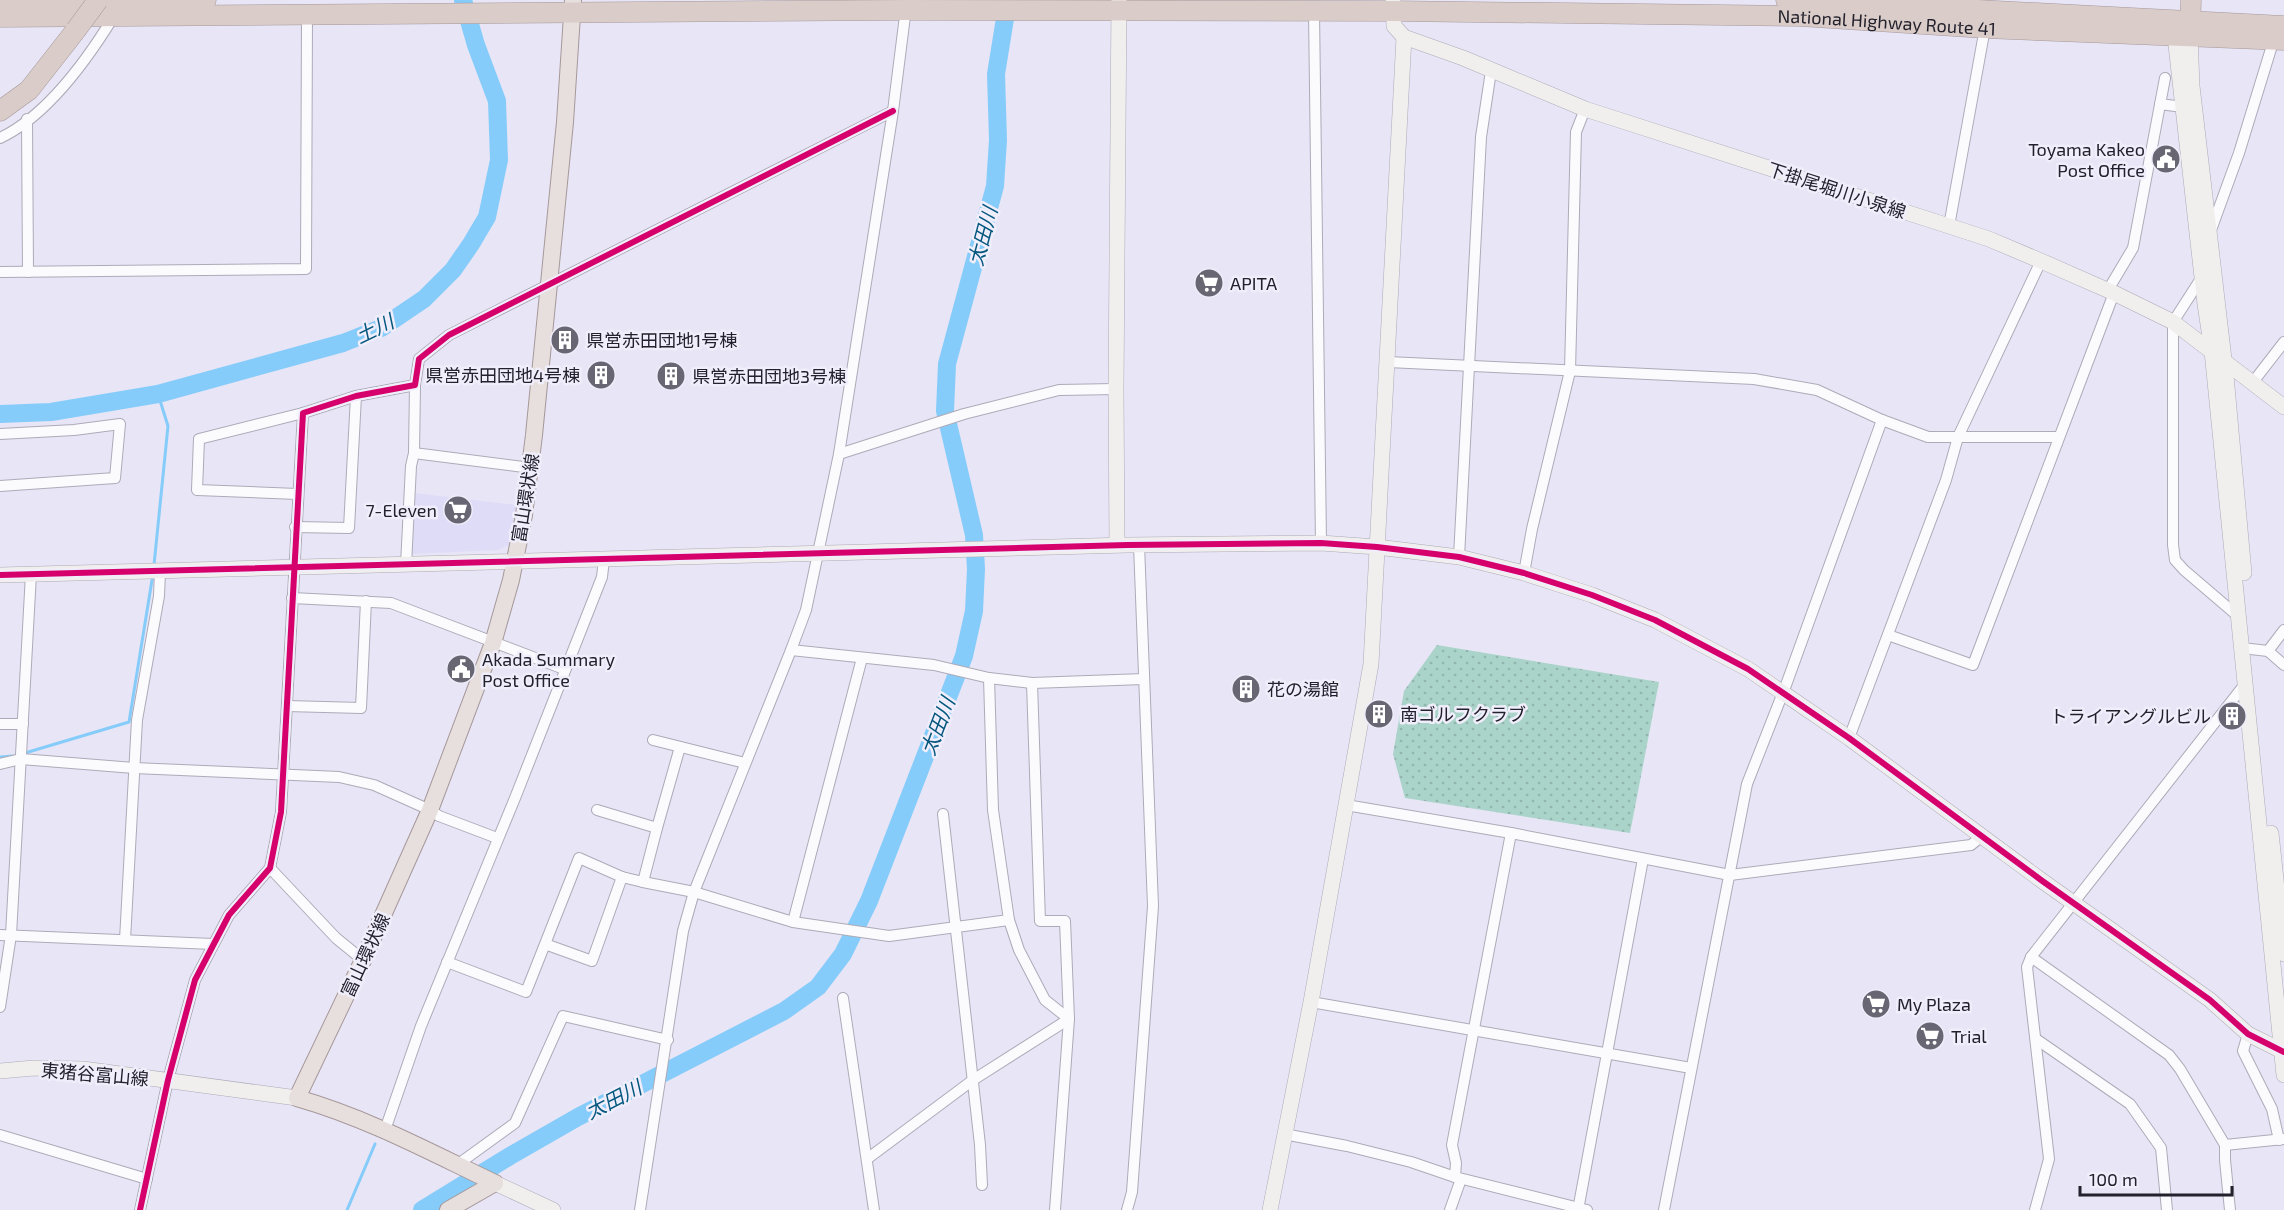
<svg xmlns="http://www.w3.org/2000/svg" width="2284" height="1210" viewBox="0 0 2284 1210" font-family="'Exo 2','Noto Sans JP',sans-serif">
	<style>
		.built { fill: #dfdcf8 }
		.grass { fill: url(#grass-dots) }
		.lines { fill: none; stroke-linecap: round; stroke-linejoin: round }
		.stream { stroke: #86ccfa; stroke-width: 3 }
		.river { stroke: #86ccfa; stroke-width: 18 }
		.street-casing { stroke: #adabb8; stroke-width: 12 }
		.secondary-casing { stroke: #adabb8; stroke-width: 16 }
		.primary-casing { stroke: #a6989a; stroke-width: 18 }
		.highway-casing { stroke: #a6989a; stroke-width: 21 }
		.street { stroke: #fbfbfe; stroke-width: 10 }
		.secondary { stroke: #f1eeee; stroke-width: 15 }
		.primary { stroke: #e7dfdd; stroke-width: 16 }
		.highway { stroke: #d9ccc9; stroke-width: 20 }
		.highway-bridge-casing { stroke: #a6989a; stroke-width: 21; stroke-linecap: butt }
		.highway-bridge { stroke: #d9ccc9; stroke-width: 20 }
		.cycleway-casing { stroke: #f0eefb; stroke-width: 10 }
		.cycleway { stroke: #d6006c; stroke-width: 6 }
		.labels { text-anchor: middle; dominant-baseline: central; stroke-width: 5; stroke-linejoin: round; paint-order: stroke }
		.street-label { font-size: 18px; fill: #23212c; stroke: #f0eefb }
		.poi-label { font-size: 18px; fill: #23212c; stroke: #f0eefb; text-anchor: start }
		.water-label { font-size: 20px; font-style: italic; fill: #04577e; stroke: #f0eefb }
	</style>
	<defs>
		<pattern id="grass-dots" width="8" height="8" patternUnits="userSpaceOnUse" patternTransform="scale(1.5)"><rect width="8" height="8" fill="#aad4c9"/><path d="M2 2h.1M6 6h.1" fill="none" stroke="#92b6ad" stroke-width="1.8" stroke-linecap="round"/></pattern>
	</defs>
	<rect width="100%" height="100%" fill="#e7e5f6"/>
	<polygon class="built" points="414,493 517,505 509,545 498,550 411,554"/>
	<polygon class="grass" points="1437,645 1659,682 1630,833 1405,798 1393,754 1404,691"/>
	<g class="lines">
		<g class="stream">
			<polyline points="154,565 168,426 158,394"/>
			<polyline points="25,753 129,722 153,574"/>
			<polyline points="0,757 13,756"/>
			<polyline points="347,1210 375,1144"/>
		</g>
		<g class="river">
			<polyline points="0,414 51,412 158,394 343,343 381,328 424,299 453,270 471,244 487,217 499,160 497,101 476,45 463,0"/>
			<polyline points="422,1210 510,1156 578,1117 784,1011 818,987 843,954 869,901 964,656 974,611 976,569 974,535 945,411 947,364 995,186 998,140 996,74 1008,0"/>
		</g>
		<g class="street-casing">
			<g id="street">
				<polyline points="1314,12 1321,543"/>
				<polyline points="2160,104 2183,107"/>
				<polyline points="27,119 28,272"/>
				<path d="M0 138C47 116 87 60 114 16"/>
				<polyline points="1949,226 1985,28"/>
				<polyline points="2211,230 2239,153 2274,39"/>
				<polyline points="0,272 306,269 307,15"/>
				<polyline points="2202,277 2173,322 2173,545 2175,560 2184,570 2239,617"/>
				<polyline points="2108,290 2133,248 2165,78"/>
				<polyline points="1388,362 1754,379 1817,390 1882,420 1928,437 2058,437"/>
				<polyline points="2253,382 2284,342"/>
				<polyline points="415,385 414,453 531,468"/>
				<polyline points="0,434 74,430 120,424 115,478 0,486"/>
				<polyline points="839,454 964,414 1059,390 1116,389"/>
				<polyline points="297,494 197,490 199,439 303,413"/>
				<polyline points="295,527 349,528 356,396"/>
				<polyline points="1459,557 1481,137 1491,71"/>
				<polyline points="406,565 411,466 414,453"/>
				<polyline points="1524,573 1532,529 1570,371 1576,132 1585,109"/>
				<polyline points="292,598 391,603 564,669"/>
				<polyline points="1888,635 1973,665 2114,293"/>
				<polyline points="2242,648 2268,651 2284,665"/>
				<polyline points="2268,651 2284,630"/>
				<polyline points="989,678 1032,683 1144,679"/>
				<polyline points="1032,683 1040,921 1065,921 1069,1019 1055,1210"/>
				<polyline points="287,706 361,708 366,601"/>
				<polyline points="0,724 23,724"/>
				<polyline points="1849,738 1946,480 1958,437 2041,261"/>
				<polyline points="653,740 745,763"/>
				<polyline points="0,764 21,759 134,768 339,777 374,785 430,810 439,816 497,838"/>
				<polyline points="1346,805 1511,833 1730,875 1971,845 1982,836"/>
				<polyline points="597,810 657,828 643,882 622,877"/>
				<polyline points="943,814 980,1145 982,1185"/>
				<polyline points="657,828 680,747"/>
				<polyline points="270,868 336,938 363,960"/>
				<polyline points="643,882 694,892 793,922 889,936 1009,920 993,810 989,678 934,665 791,650"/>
				<polyline points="793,922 862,658"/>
				<polyline points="0,935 213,944"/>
				<polyline points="125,940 137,720 159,596 160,571"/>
				<polyline points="2031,957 2169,1055 2180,1069 2225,1145 2225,1160 2230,1210"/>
				<polyline points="447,962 526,992 579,858 622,877 592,961 545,944"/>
				<polyline points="843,998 874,1210"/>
				<polyline points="1311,1002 1691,1068"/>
				<polyline points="0,1007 11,935 31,574"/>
				<polyline points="2248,1034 2243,1051 2272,1109 2279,1140"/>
				<polyline points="2036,1039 2130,1104 2161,1148 2167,1210"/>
				<polyline points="385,1130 421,1026 515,798 602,577 604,559"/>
				<polyline points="1284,1134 1347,1146 1411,1162 1455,1177 1587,1210"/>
				<polyline points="0,1135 147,1179"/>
				<polyline points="2225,1145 2284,1139"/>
				<polyline points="867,1159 973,1080 1069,1019 1045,1000 1019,950 1009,920"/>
				<polyline points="457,1165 515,1123 563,1016 668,1040"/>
				<polyline points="1455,1177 1456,1163 1452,1145 1511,833"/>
				<polyline points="140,1210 168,1080 195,980 229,915 270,868 281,812 303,413 356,396 415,385 419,359 449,335 893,111"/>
				<polyline points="640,1210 683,931 694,892 791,650 806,610 839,454 893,111 907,0"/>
				<polyline points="1127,1210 1132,1192 1153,906 1139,545"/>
				<polyline points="1450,1210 1461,1179"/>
				<polyline points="1578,1210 1643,859"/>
				<polyline points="1664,1210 1747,784 1786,685 1882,420"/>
				<polyline points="2035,1210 2049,1159 2027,967 2031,957 2245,684"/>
			</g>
		</g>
		<g class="secondary-casing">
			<g id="secondary">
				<polyline points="1393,0 1394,26 1404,37 1463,58 1585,109 1949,226 1989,239 2041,261 2114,293 2173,322 2284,407"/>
				<polyline points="2175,36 2205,304 2212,351 2284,1075"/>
				<polyline points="2190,36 2192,86 2226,376 2244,573"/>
				<polyline points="1117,545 1116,389 1119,0"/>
				<polyline points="0,575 1127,545 1321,543 1377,547 1459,557 1524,573 1592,595 1655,620 1748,669 1849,738 2041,880 2210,1000 2248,1034 2282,1051"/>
				<polyline points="2271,833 2284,954"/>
				<polyline points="0,1071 34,1068 83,1069 297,1098"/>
				<polyline points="495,1183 553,1210"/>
				<polyline points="1270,1210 1311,1002 1371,664 1404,37"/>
			</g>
		</g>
		<g class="primary-casing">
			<g id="primary">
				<path d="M495 1183C430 1152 367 1118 297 1098L363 960 430 810 493 643 511 580 524 515 534 435 565 122 573 0"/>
				<polyline points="448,1210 495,1183"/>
			</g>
		</g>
		<g class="highway-casing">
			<g id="highway">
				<polyline points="1786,0 2284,26"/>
				<polyline points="0,3 206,0"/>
				<path id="s1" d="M0 17 907 10 1393 11 1800 16 1985 28 2284 40"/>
				<polyline points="2190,33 2191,0"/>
				<polyline points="0,111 29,90 76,30"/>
			</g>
		</g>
		<use href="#street" class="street"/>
		<use href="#secondary" class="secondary"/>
		<use href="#primary" class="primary"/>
		<use href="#highway" class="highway"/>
		<g class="highway-bridge-casing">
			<polyline id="highway-bridge" points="76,30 98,0"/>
		</g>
		<use href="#highway-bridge" class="highway-bridge"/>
		<g class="cycleway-casing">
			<g id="cycleway">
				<polyline points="0,575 1127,545 1321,543 1377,547 1459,557 1524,573 1592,595 1655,620 1748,669 1849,738 2041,880 2210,1000 2248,1034 2284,1052"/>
				<polyline points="140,1210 168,1080 195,980 229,915 270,868 281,812 303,413 356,396 415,385 419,359 449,335 893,111"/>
			</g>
		</g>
		<use href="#cycleway" class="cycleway"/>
	</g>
	<defs>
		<g id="civic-disc" transform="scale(1.5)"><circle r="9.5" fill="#686673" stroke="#f0eefb"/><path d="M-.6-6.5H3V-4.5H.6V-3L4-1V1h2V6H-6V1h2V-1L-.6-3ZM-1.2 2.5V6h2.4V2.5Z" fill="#fff"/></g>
		<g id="supermarket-disc" transform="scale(1.5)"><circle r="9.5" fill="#686673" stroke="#f0eefb"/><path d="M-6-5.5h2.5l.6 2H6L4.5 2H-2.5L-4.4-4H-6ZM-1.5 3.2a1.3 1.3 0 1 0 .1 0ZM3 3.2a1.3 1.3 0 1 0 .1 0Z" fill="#fff"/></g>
		<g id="building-disc" transform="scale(1.5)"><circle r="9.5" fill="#686673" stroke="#f0eefb"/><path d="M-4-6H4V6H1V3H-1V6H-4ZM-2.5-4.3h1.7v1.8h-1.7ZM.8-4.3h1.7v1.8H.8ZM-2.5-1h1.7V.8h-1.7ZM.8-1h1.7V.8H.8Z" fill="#fff"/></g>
	</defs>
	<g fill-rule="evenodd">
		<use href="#civic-disc" x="2166" y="159"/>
		<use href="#supermarket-disc" x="1209" y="283"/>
		<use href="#building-disc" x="565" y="340"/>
		<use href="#building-disc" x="601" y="375"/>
		<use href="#building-disc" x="671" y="376"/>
		<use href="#supermarket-disc" x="458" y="510"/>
		<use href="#civic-disc" x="461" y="669"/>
		<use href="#building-disc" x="1246" y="689"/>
		<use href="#building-disc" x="1379" y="714"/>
		<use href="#building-disc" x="2232" y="716"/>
		<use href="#supermarket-disc" x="1876" y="1004"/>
		<use href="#supermarket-disc" x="1930" y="1036"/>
	</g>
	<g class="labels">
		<g class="street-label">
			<text stroke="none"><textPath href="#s1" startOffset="1887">National Highway Route 41</textPath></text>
			<text transform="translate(1837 190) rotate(18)">下掛尾堀川小泉線</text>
			<text transform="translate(525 498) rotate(-81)">富山環状線</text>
			<text transform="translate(365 955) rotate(-65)">富山環状線</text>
			<text transform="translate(95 1074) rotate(5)">東猪谷富山線</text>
		</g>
		<g class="poi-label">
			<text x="2145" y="149" text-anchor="end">Toyama Kakeo<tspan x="2145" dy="21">Post Office</tspan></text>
			<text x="1230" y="283">APITA</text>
			<text x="586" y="340">県営赤田団地1号棟</text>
			<text x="580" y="375" text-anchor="end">県営赤田団地4号棟</text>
			<text x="692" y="376">県営赤田団地3号棟</text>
			<text x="437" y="510" text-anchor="end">7-Eleven</text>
			<text x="482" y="659">Akada Summary<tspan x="482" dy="21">Post Office</tspan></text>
			<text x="1267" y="689">花の湯館</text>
			<text x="1400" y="714">南ゴルフクラブ</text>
			<text x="2211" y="716" text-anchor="end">トライアングルビル</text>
			<text x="1897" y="1004">My Plaza</text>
			<text x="1951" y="1036">Trial</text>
		</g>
		<g class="water-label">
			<text transform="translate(982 236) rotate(-75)">太田川</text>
			<text transform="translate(374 328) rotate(-26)">土川</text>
			<text transform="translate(937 726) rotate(-69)">太田川</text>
			<text transform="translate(613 1099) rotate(-27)">太田川</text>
		</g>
	</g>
	<path d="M2080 1186v9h152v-9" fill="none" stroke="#23212c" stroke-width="3"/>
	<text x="2089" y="1186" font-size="18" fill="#23212c" stroke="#f0eefb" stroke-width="4.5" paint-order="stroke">100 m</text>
</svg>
